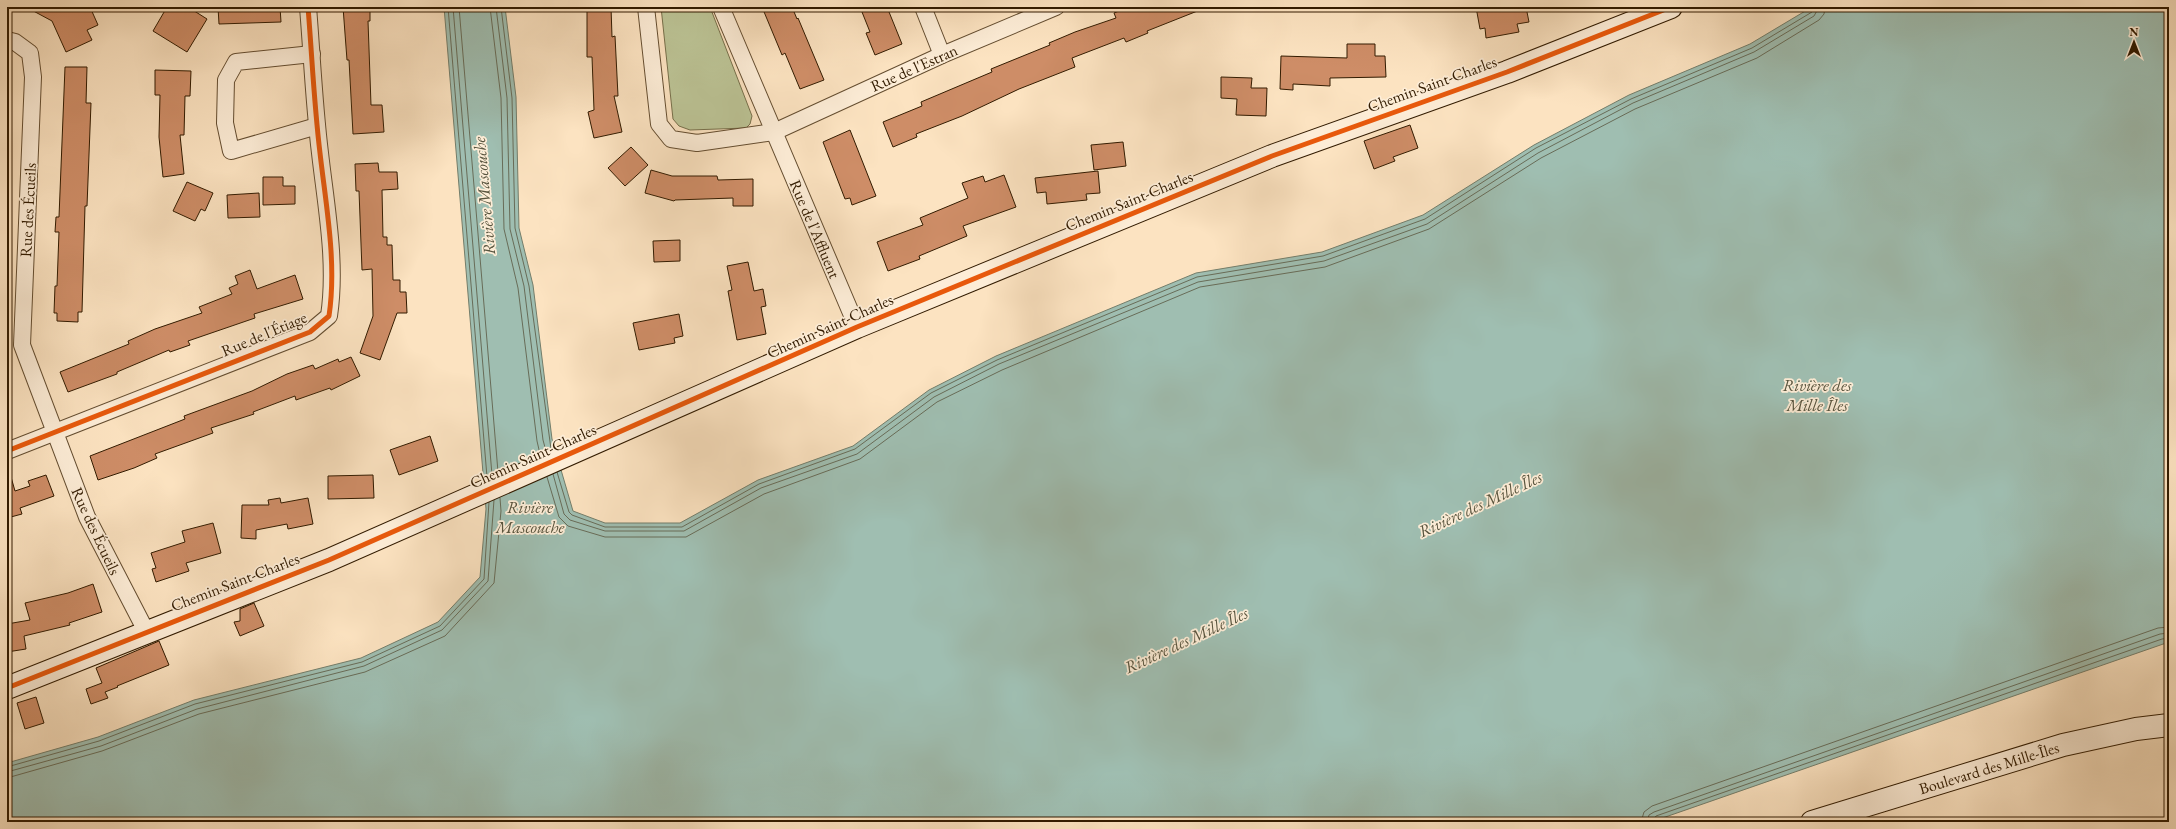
<svg xmlns="http://www.w3.org/2000/svg" width="2176" height="829" viewBox="0 0 2176 829" font-family="'EB Garamond',serif">
	<style>
		.green { fill: #bcc496; stroke: #77704b }
		.water { fill: #9fbeb1; stroke: #737d6a }
		.lines { fill: none; stroke-linecap: round; stroke-linejoin: round }
		.shore { stroke: #686c58; stroke-width: 1 }
		.building { fill: #ce8d67; stroke: #321b00 }
		.street-casing { stroke: #644d30; stroke-width: 18 }
		.secondary-casing { stroke: #321b00; stroke-width: 24 }
		.street { stroke: #fdedd7; stroke-width: 16 }
		.secondary { stroke: #fdedd7; stroke-width: 22 }
		.cycleway-casing { stroke: #fdedd7; stroke-width: 8 }
		.cycleway { stroke: #e8590c; stroke-width: 5 }
		.labels { text-anchor: middle; dominant-baseline: central; stroke-width: 3.5; stroke-linejoin: round; paint-order: stroke }
		.street-label { font-size: 16px; fill: #321b00; stroke: #fdedd7 }
		.water-label { font-size: 17px; font-style: italic; fill: #58543e; stroke: #fdedd7 }
	</style>
	<rect width="100%" height="100%" fill="#fce3c1"/>
	<filter id="stains"><feTurbulence type="fractalNoise" baseFrequency=".005" numOctaves="4"/><feColorMatrix values="0 0 0 0 .2 0 0 0 0 .09 0 0 0 0 .02 0 0 0 .5 -.17"/></filter>
	<radialGradient id="worn" r=".72"><stop offset=".6" stop-color="#630" stop-opacity="0"/><stop offset="1" stop-color="#630" stop-opacity=".3"/></radialGradient>
	<polygon class="green" points="661,7 710,7 752,116 750,124 746,128 690,130 679,126 673,119"/>
	<polygon class="water" points="444,7 505,7 516,97 519,228 533,285 552,439 573,511 605,523 680,523 758,480 853,446 929,390 996,356 1196,273 1322,252 1423,215 1534,145 1629,95 1750,44 1812,7 2169,7 2169,642 1651,822 7,822 7,763 98,737 194,700 361,658 438,622 480,577 486,509"/>
	<g class="lines">
		<g class="shore">
			<polyline points="448,7 487,477"/>
			<polyline points="453,7 492,475"/>
			<polyline points="459,7 498,472"/>
			<polyline points="490,7 501,98 504,229 518,288 537,441 540,454"/>
			<polyline points="496,7 507,98 510,229 524,286 543,440 546,451"/>
			<polyline points="501,7 512,98 515,228 529,286 551,449"/>
			<polyline points="557,472 569,512 572,515 605,527 682,527 759,484 855,449 931,393 997,360 1197,277 1323,256 1425,219 1536,148 1631,99 1752,48 1812,12 1814,7"/>
			<polyline points="553,474 564,514 570,520 605,531 684,531 761,488 857,454 934,397 999,364 1198,282 1324,261 1427,224 1538,153 1633,103 1754,52 1814,16 1819,7"/>
			<polyline points="547,477 559,517 568,526 605,537 686,537 764,494 860,459 937,402 1002,370 1200,287 1325,267 1429,229 1541,158 1635,109 1757,58 1819,20 1824,14 1825,7"/>
			<polyline points="7,767 99,741 195,704 362,662 440,626 484,579 489,502"/>
			<polyline points="7,772 101,746 197,709 364,666 442,630 488,581 494,500"/>
			<polyline points="7,778 102,751 199,714 365,672 445,636 494,583 501,511 500,498"/>
			<polyline points="1641,822 1644,812 1652,806 2158,628 2169,627"/>
			<polyline points="1647,822 1649,815 1654,812 2160,634 2169,633"/>
			<polyline points="1652,822 1656,816 2162,639 2169,638"/>
		</g>
	</g>
	<g class="building">
		<polygon points="26,7 90,7 98,25 87,30 92,40 66,52 52,21"/>
		<polygon points="167,7 188,7 207,19 187,52 153,31"/>
		<polygon points="218,7 280,7 281,22 219,24"/>
		<polygon points="343,7 370,7 370,21 368,21 371,105 382,105 384,132 353,134 349,60 347,60"/>
		<polygon points="587,7 611,7 612,37 615,36 618,96 614,96 622,132 594,138 588,112 594,110 592,57 587,57"/>
		<polygon points="762,7 792,7 797,19 798,18 824,80 800,89 785,53 782,55"/>
		<polygon points="860,7 887,7 902,44 875,55 866,33 870,32"/>
		<polygon points="1129,7 1205,8 1147,31 1148,33 1126,42 1124,38 1072,58 1075,67 1019,89 962,116 916,134 917,137 893,147 883,122 922,106 921,102 992,72 991,69 1050,45 1049,43 1075,32 1116,18 1114,13"/>
		<polygon points="1476,7 1526,7 1529,22 1517,24 1519,32 1486,38 1485,28 1480,29"/>
		<polygon points="1347,44 1375,44 1375,56 1385,56 1386,77 1330,78 1330,86 1293,84 1293,90 1280,89 1281,56 1347,58"/>
		<polygon points="65,67 87,67 86,103 91,103 87,206 85,206 82,312 78,312 78,322 57,321 57,313 54,313 55,286 57,286 59,232 55,232 56,217 59,217"/>
		<polygon points="155,70 191,71 190,96 185,96 184,135 180,135 184,174 163,177 159,137 160,95 155,95"/>
		<polygon points="1221,77 1252,78 1251,88 1267,88 1266,116 1236,115 1237,99 1221,98"/>
		<polygon points="1410,125 1418,148 1393,157 1395,161 1374,169 1364,141"/>
		<polygon points="850,130 876,196 852,205 850,198 845,199 823,142"/>
		<polygon points="1123,142 1126,166 1094,170 1091,145"/>
		<polygon points="631,147 648,165 625,186 608,168"/>
		<polygon points="378,163 379,172 397,172 398,189 382,190 383,237 387,237 387,245 392,245 393,280 400,280 400,292 406,292 407,313 397,313 380,360 360,353 373,316 372,269 362,270 359,191 356,191 355,164"/>
		<polygon points="651,170 672,176 717,176 718,180 753,179 753,206 733,206 733,198 675,200 674,201 645,193"/>
		<polygon points="1098,171 1100,193 1086,194 1087,200 1047,204 1046,192 1037,193 1035,178"/>
		<polygon points="1004,175 1016,207 963,226 967,236 919,256 920,259 888,271 877,242 923,225 920,218 968,198 962,183 983,176 985,182"/>
		<polygon points="263,177 283,177 283,186 295,186 295,204 263,205"/>
		<polygon points="187,182 213,193 205,211 201,209 195,221 173,211"/>
		<polygon points="259,193 260,217 228,218 227,195"/>
		<polygon points="680,240 680,261 654,262 653,241"/>
		<polygon points="748,262 754,291 763,289 766,306 761,307 766,334 737,340 728,291 732,290 727,266"/>
		<polygon points="250,270 257,289 295,275 303,299 254,314 255,318 188,341 190,345 170,352 169,350 117,372 117,374 68,392 60,372 129,344 128,341 155,329 202,313 199,307 232,294 229,288 238,284 235,276"/>
		<polygon points="679,314 683,336 674,338 675,343 639,350 633,323"/>
		<polygon points="351,357 360,376 331,390 330,388 296,400 295,396 253,412 254,414 211,428 213,433 155,454 157,458 134,468 98,480 90,456 185,419 184,416 252,391 287,374 313,365 315,369 338,359 339,362"/>
		<polygon points="430,436 438,461 399,475 390,450"/>
		<polygon points="46,475 54,496 20,508 22,514 7,518 7,477 11,477 15,491 30,486 28,481"/>
		<polygon points="373,475 374,498 328,499 328,476"/>
		<polygon points="280,498 281,503 308,498 313,524 288,529 287,524 256,530 256,539 241,538 242,505 269,505 268,500"/>
		<polygon points="213,523 221,553 186,563 189,571 156,582 152,569 156,568 151,553 185,542 182,531"/>
		<polygon points="93,584 102,612 69,623 70,625 24,636 26,649 7,652 7,624 30,620 25,603 68,593"/>
		<polygon points="254,603 264,626 240,636 234,622 240,621 240,609"/>
		<polygon points="159,641 169,665 117,686 118,687 105,692 108,698 91,704 86,689 102,683 96,668"/>
		<polygon points="36,697 44,723 25,729 17,703"/>
	</g>
	<g class="lines">
		<g class="street-casing">
			<g id="street">
				<polyline points="646,7 659,124 671,139 697,143 774,132 942,55 1056,7"/>
				<polyline points="721,7 857,327"/>
				<polyline points="923,7 942,55"/>
				<polyline points="7,40 15,42 30,53 33,77 22,345 87,517 146,631"/>
				<polyline points="312,54 236,62 226,80 225,123 231,151 317,126"/>
				<path d="M7 451 310 332 329 316C337 263 326 206 320 153 314 104 312 56 308 7"/>
			</g>
		</g>
		<g class="secondary-casing">
			<g id="secondary">
				<polyline points="7,688 329,560 857,327 1272,156 1507,72 1671,7"/>
				<polyline points="1812,822 2063,745 2136,729 2169,725"/>
			</g>
		</g>
		<use href="#street" class="street"/>
		<use href="#secondary" class="secondary"/>
		<g class="cycleway-casing">
			<g id="cycleway">
				<path d="M7 451 310 332 329 316C337 263 326 206 320 153 314 104 312 56 308 7"/>
				<polyline points="7,688 329,560 857,327 1272,156 1507,72 1671,7"/>
			</g>
		</g>
		<use href="#cycleway" class="cycleway"/>
	</g>
	<g class="labels">
		<g class="street-label">
			<text transform="translate(914 68) rotate(-24)">Rue de l'Estran</text>
			<text transform="translate(1432 84) rotate(-20)">Chemin Saint-Charles</text>
			<text transform="translate(1129 201) rotate(-22)">Chemin Saint-Charles</text>
			<text transform="translate(28 210) rotate(-87)">Rue des Écueils</text>
			<text transform="translate(815 229) rotate(67)">Rue de l'Affluent</text>
			<text transform="translate(830 326) rotate(-24)">Chemin Saint-Charles</text>
			<text transform="translate(264 334) rotate(-23)">Rue de l'Étiage</text>
			<text transform="translate(533 456) rotate(-24)">Chemin Saint-Charles</text>
			<text transform="translate(96 531) rotate(65)">Rue des Écueils</text>
			<text transform="translate(235 582) rotate(-21)">Chemin Saint-Charles</text>
			<text transform="translate(1989 768) rotate(-17)">Boulevard des Mille-Îles</text>
		</g>
		<g class="water-label">
			<text transform="translate(484 196) rotate(-95)">Rivière Mascouche</text>
			<text x="1817" y="385">Rivière des<tspan x="1817" dy="20">Mille Îles</tspan></text>
			<text transform="translate(1480 504) rotate(-25)">Rivière des Mille Îles</text>
			<text x="530" y="507">Rivière<tspan x="530" dy="20">Mascouche</tspan></text>
			<text transform="translate(1186 640) rotate(-25)">Rivière des Mille Îles</text>
		</g>
	</g>
	<rect width="2176" height="829" fill="none" stroke="#fce3c1" stroke-width="24"/>
	<rect x="8" y="8" width="2160" height="813" fill="none" stroke="#321b00" stroke-width="2"/>
	<rect x="12" y="12" width="2152" height="805" fill="none" stroke="#321b00"/>
	<g transform="translate(2134 42)" stroke="#fdedd7" stroke-width="3" paint-order="stroke">
	<path d="M0-3L7 15L0 10L-7 15Z" fill="#321b00"/>
	<text y="-6" font-size="11" font-weight="bold" text-anchor="middle" fill="#321b00">N</text>
	</g>
	<rect width="100%" height="100%" filter="url(#stains)"/>
	<rect width="100%" height="100%" fill="url(#worn)"/>
</svg>
